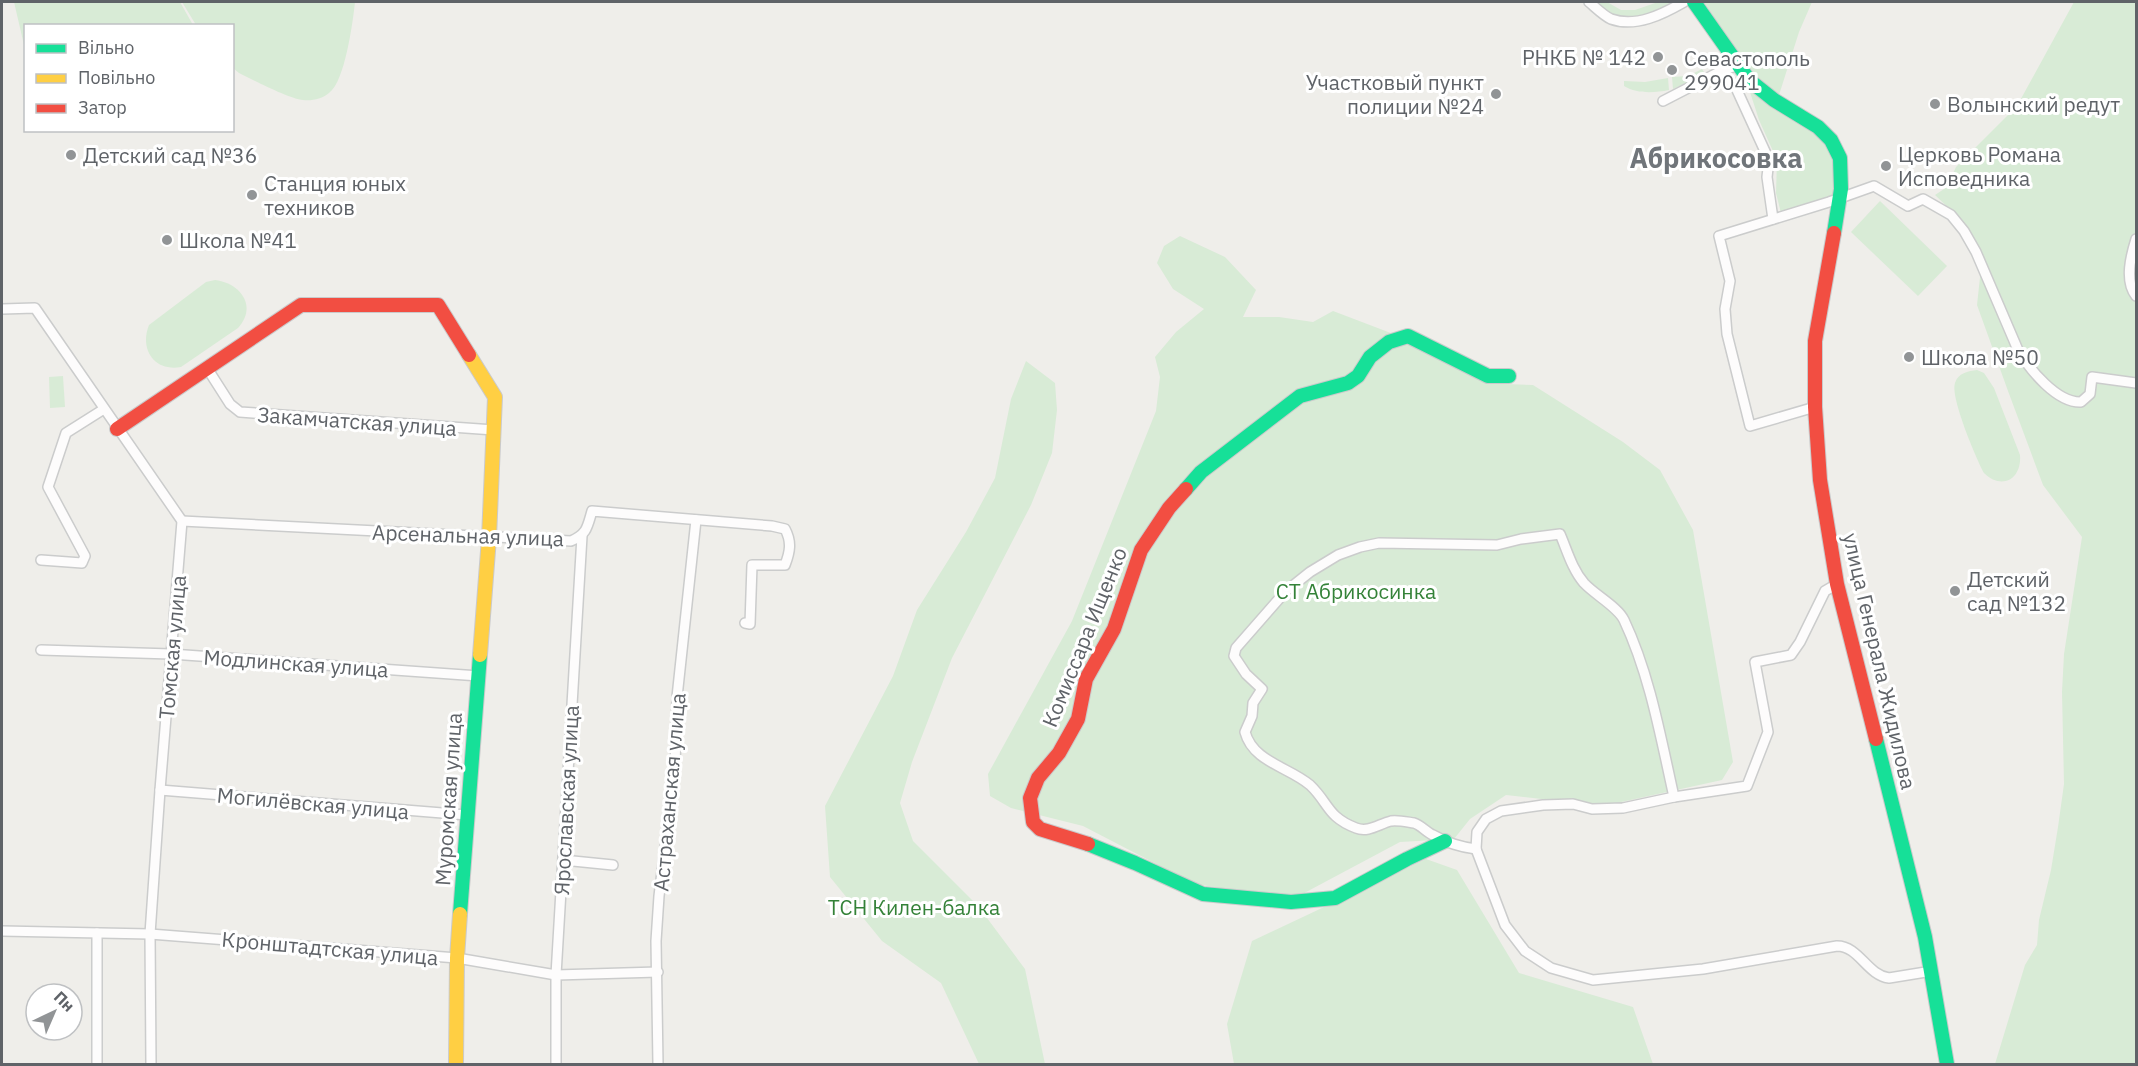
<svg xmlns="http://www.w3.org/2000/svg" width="2138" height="1066" viewBox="0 0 2138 1066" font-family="'IBM Plex Sans',sans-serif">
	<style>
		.green { fill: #d8ebd6 }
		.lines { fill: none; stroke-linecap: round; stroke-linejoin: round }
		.street-casing { stroke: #cbcccc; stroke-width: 12 }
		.fast-casing { stroke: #cacacb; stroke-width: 16 }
		.slow-casing { stroke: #cacacb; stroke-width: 16 }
		.jam-casing { stroke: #cacacb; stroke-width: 16 }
		.street { stroke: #fdfcfc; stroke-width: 9 }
		.fast { stroke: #16e098; stroke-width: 14 }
		.slow { stroke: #ffcf43; stroke-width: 14 }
		.jam { stroke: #f24e42; stroke-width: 14 }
		.poi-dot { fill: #919496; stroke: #fff; stroke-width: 2 }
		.labels { text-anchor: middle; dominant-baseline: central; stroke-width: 6; stroke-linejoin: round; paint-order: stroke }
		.poi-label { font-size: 21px; fill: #5f6368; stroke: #fff; text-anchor: start }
		.street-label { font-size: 21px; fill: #5f6368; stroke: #fff }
		.park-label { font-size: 21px; fill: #348238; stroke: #fff }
		.district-label { font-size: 27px; font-weight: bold; fill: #70757a; stroke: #fff }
	</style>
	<rect width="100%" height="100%" fill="#efeeea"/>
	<g class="green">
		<polygon points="14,2 180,2 193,25 26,26 25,45 24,45"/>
		<path d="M182 2H355C353 21 345 82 329 93 322 99 312 101 303 100 290 99 253 80 239 73L233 68 232 26 196 25Z"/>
		<path d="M1594 2H1607L1621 10H1635L1658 2H1674C1661 16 1627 24 1610 14 1604 11 1599 6 1594 2Z"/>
		<path d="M1704 2H1812L1799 32 1779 95C1745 70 1727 36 1704 2Z"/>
		<polygon points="2074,2 2136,2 2136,269 2134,279 2136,293 2136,1064 1995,1064 2025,965 2037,945 2039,920 2051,870 2058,827 2064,784 2062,692 2064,654 2082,537 2043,485 2008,391 1977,305 1982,259 1964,223 1935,195 1947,187 1956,167 2017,106"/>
		<polygon points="1702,69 1704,72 1701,76 1673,89 1672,77 1688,76"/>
		<path d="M1668 78 1669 90C1654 93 1637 94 1624 86V81L1645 82Z"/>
		<polygon points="1754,89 1821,133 1839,170 1837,185 1831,197 1781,213 1776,193 1777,160 1759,120 1750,92"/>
		<polygon points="1880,201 1947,266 1918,296 1851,232"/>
		<polygon points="1180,236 1225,257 1256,290 1243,317 1279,317 1313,322 1333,311 1459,359 1506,384 1533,385 1623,442 1660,470 1693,530 1733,762 1722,780 1603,806 1506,795 1470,819 1454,839 1400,842 1293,899 1195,884 1083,826 1011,808 990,796 988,774 1072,621 1156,411 1160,377 1155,357 1176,332 1204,309 1173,289 1157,263 1164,246"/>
		<path d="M215 280C240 283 258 306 238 328L181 367C155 372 139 350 149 325L206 282Z"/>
		<polygon points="1026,361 1055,383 1057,410 1052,453 1031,505 952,658 912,762 900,803 913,841 978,906 1025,969 1045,1064 979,1064 941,983 882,941 830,877 825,806 893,676 917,610 966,532 995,478 1011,399"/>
		<path d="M1977 370 1984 373 1994 388 2020 455C2022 480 2001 490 1984 473 1976 458 1950 397 1955 383 1958 373 1968 371 1977 370Z"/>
		<polygon points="63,376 65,407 50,408 49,377"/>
		<polygon points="1426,859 1457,870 1519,973 1633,1007 1653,1064 1234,1064 1227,1024 1252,941"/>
	</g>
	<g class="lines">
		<g class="street-casing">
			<g id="street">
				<path d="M1589 2C1595 7 1604 16 1611 19 1636 28 1663 14 1684 2"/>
				<polyline points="1723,70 1736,88 1769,160 1767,177 1773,219"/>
				<polyline points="1663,101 1723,70 1737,66"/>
				<path d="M2136 239C2131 255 2124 281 2136 296"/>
				<polyline points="2,309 35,308 182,521 160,790 150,934 151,1064"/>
				<polyline points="207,368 230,404 240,412 494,430"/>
				<path d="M1815 407 1750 426 1727 334 1725 309 1730 281 1719 236 1829 202 1874 186 1908 206 1923 199 1951 215 1964 231 1976 252 2018 350C2030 370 2057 403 2081 402L2090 394 2092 377 2136 383"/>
				<path d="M182 521 571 541C587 534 587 528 592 511L772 526 785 529C792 542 790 552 785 565H752L750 624 745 623"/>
				<polyline points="41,560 82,563 85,556 48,487 66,433 104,409"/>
				<path d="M1837 584 1825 591 1800 642 1791 655 1755 662 1768 732 1747 786 1674 797 1623 808 1592 809 1573 804 1543 805 1501 811 1486 819 1477 832 1476 849 1505 925 1525 951 1551 968 1593 980 1703 969 1837 946C1859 946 1867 975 1889 978L1932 971"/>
				<polyline points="41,650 171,654 479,676"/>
				<polyline points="160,790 467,815"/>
				<path d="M1476 849C1460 847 1447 843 1433 835 1426 832 1421 825 1414 823 1407 822 1398 820 1391 821 1379 824 1368 833 1356 828 1327 817 1329 803 1310 785 1289 767 1253 762 1245 732L1252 716 1253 703 1262 689 1246 674 1234 656 1236 648 1285 592 1310 572 1338 555 1360 547 1379 543 1497 545 1521 539 1560 534C1567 550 1572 569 1584 583 1595 595 1618 607 1624 620 1650 675 1661 739 1674 797"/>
				<polyline points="563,860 613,865"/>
				<polyline points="2,931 150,934 457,958 556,975 658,972"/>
				<polyline points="97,933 97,1064"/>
				<polyline points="556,1064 556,975 582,536"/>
				<polyline points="658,1064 656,941 659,896 675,767 677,697 696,520"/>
			</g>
		</g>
		<g class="fast-casing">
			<g id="fast">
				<polyline points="1694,2 1749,80 1774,100 1818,127 1831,140 1840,158 1841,189 1834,233"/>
				<polyline points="1186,489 1201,472 1300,396 1348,383 1358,376 1370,357 1389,342 1408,336 1488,376 1509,376"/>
				<polyline points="1876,739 1925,937 1947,1064"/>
				<polyline points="1088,844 1135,863 1203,894 1291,902 1335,898 1407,859 1445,841"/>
				<polyline points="460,914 480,655"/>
			</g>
		</g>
		<g class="slow-casing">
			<g id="slow">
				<polyline points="469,355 495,397 489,538 480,655"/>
				<polyline points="456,1064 457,958 460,914"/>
			</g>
		</g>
		<g class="jam-casing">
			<g id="jam">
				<polyline points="1834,233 1815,341 1815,407 1820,480 1837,584 1876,739"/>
				<polyline points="117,429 301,305 438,305 469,355"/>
				<polyline points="1088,844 1040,829 1033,822 1030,798 1038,778 1059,753 1078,719 1086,679 1114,629 1141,550 1169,508 1186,489"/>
			</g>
		</g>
		<use href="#street" class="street"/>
		<use href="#fast" class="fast"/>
		<use href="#slow" class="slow"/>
		<use href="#jam" class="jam"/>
	</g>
	<g class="poi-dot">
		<circle cx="1658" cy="57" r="6"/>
		<circle cx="1672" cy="70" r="6"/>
		<circle cx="1496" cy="94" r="6"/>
		<circle cx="1935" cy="104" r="6"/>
		<circle cx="71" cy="155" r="6"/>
		<circle cx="1886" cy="166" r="6"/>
		<circle cx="252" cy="195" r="6"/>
		<circle cx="167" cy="240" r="6"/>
		<circle cx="1909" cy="357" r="6"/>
		<circle cx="1955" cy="591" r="6"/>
	</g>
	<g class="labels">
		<g class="poi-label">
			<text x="1646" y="57" text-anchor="end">РНКБ № 142</text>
			<text x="1684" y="58">Севастополь<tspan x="1684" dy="24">299041</tspan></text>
			<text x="1484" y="82" text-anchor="end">Участковый пункт<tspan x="1484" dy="24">полиции №24</tspan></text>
			<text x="1947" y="104">Волынский редут</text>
			<text x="1898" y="154">Церковь Романа<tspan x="1898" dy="24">Исповедника</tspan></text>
			<text x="83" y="155">Детский сад №36</text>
			<text x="264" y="183">Станция юных<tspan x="264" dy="24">техников</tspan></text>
			<text x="179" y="240">Школа №41</text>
			<text x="1921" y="357">Школа №50</text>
			<text x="1967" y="579">Детский<tspan x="1967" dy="24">сад №132</tspan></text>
		</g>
		<g class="street-label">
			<text transform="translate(357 421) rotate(4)">Закамчатская улица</text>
			<text transform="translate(468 535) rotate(2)">Арсенальная улица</text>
			<text transform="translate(1084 637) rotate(-68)">Комиссара Ищенко</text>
			<text transform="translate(172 647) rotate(-85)">Томская улица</text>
			<text transform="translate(1880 661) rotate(77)">улица Генерала Жидилова</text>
			<text transform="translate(296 663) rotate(4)">Модлинская улица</text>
			<text transform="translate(669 792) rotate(-85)">Астраханская улица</text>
			<text transform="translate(448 799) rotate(-86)">Муромская улица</text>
			<text transform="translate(566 800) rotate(-87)">Ярославская улица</text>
			<text transform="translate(313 803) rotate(5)">Могилёвская улица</text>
			<text transform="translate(330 948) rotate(5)">Кронштадтская улица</text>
		</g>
		<g class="park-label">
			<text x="1356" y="591">СТ Абрикосинка</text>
			<text x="914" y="907">ТСН Килен-балка</text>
		</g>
		<g class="district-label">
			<text x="1716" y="157">Абрикосовка</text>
		</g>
	</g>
	<rect width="2138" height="1066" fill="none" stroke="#5f6368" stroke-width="6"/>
	<rect x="24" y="24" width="210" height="108" fill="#ffffff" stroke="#bfc1c3" stroke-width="1.5"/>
	<rect x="36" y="44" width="30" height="9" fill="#16e098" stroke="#bfc1c3" stroke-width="1.5"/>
	<text x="78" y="54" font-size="18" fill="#5f6368">Вільно</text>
	<rect x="36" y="74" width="30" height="9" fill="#ffcf43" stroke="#bfc1c3" stroke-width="1.5"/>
	<text x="78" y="84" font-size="18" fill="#5f6368">Повільно</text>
	<rect x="36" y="104" width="30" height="9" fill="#f24e42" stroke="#bfc1c3" stroke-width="1.5"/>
	<text x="78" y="114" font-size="18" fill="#5f6368">Затор</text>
	<g transform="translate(54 1012) rotate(44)"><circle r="28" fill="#ffffff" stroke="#bfc1c3" stroke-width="1.5"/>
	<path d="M0-4.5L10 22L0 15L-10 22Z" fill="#919496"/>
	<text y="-9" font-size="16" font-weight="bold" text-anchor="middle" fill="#5f6368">Пн</text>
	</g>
</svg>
